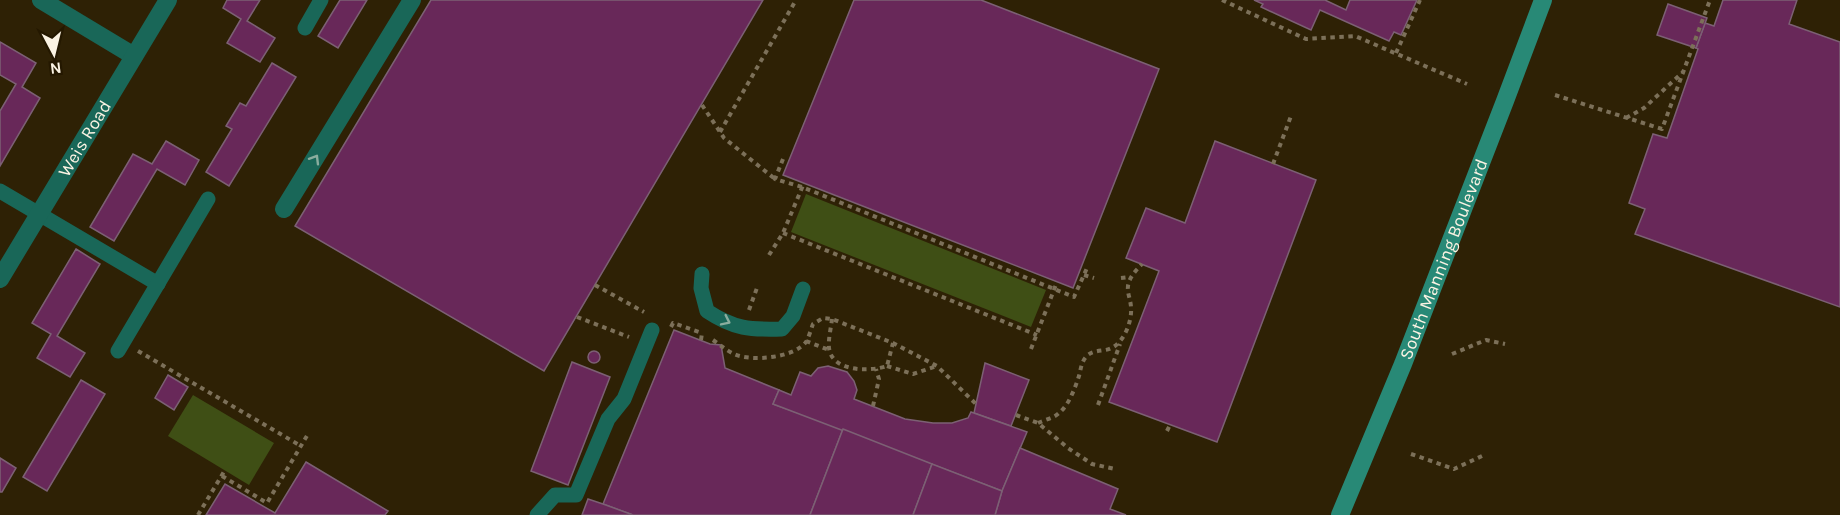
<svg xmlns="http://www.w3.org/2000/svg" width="1840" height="515" viewBox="0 0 1840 515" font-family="Karla,sans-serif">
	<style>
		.green { fill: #3f4f15 }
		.building { fill: #682859; stroke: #7c6074; stroke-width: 1.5 }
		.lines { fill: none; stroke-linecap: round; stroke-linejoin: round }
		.path { stroke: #7c7059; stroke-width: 4; stroke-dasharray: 4.5 4.5; stroke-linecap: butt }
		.lane { stroke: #196758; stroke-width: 15 }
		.street { stroke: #196758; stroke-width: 18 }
		.secondary { stroke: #288976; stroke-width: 18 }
		.oneway { stroke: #8aad9e }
		.labels { text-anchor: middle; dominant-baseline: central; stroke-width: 4.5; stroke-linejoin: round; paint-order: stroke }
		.street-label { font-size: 18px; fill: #fbf3e3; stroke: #241800 }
	</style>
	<rect width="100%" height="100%" fill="#2e2105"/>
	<g class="green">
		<polygon points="806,194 1046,290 1031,327 791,232"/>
		<polygon points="193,395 274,443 249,485 168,436"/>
	</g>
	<g class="building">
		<polygon points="227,0 260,0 247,21 275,38 260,62 227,43 241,19 223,8"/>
		<polygon points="340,0 367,0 338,48 318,36"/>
		<polygon points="431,0 763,0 544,371 295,226"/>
		<polygon points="854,0 981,0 1159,69 1073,288 783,175"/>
		<polygon points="1254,0 1325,0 1346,10 1350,0 1417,0 1401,35 1394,32 1389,41 1320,10 1311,30 1261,7 1263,4"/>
		<polygon points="1723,0 1797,0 1789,24 1840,42 1840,307 1635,234 1645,209 1629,203 1653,134 1667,138 1698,49 1696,48 1705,23 1714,26"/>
		<polygon points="1668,4 1707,18 1696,48 1657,35"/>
		<polygon points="0,42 36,63 22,87 40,98 0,166 0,111 16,84 0,75"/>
		<polygon points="272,63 296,77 229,186 206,172 232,129 226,126 240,103 246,106"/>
		<polygon points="166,141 199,160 185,185 157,169 114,241 90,227 133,154 152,164"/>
		<polygon points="1215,141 1316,180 1217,442 1109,402 1159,271 1126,258 1146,208 1185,223"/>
		<polygon points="76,249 100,264 57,336 85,353 70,377 37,358 51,334 32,323"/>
		<polygon points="674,330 710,344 721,345 725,368 779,390 773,404 843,429 810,515 633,515 603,504"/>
		<circle cx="594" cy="357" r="6"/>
		<polygon points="572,362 610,377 568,485 531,471"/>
		<polygon points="985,363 1029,380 1011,426 974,413"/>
		<polygon points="828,366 847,372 854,381 857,390 854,399 905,419 933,423 952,423 968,418 971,412 1027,432 1002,491 773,404 779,390 791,395 800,372 811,376 818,368"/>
		<polygon points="168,375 188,387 174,410 155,398"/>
		<polygon points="81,380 105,394 47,491 23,477"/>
		<polygon points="843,429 932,464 913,515 810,515"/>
		<polygon points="1020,448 1118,489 1110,509 1126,515 995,515 1002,491"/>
		<polygon points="0,458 16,468 2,492 0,492"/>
		<polygon points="306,462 388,511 385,515 206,515 225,484 275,513"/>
		<polygon points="932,464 1002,491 995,515 913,515"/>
		<polygon points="588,499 603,504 633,515 582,515"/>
	</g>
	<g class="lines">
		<g class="path">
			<polyline points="1222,0 1306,39 1355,36 1467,84"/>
			<polyline points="1396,53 1420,0"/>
			<polyline points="1555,95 1662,129 1710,0"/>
			<polyline points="702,105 724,138 775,179"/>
			<polyline points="1626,118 1644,108 1683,72"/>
			<polyline points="720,132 796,0"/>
			<polyline points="783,159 775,179 802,187 1074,297 1087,268"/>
			<polyline points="1273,164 1291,116"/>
			<polyline points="783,233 1037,335"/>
			<polyline points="769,255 783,233 804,183"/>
			<polyline points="1084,275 1094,278"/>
			<polyline points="1121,278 1130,277"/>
			<polyline points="595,285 644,312"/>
			<polyline points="749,310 758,285"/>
			<polyline points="577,317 629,337"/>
			<path d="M832 319C831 328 828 340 829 348 832 372 870 372 887 366L893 343"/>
			<polyline points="671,327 673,323 699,332"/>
			<polyline points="701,340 702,333"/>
			<path d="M713 340C720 345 726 350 734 354 751 362 794 358 806 342 809 337 811 329 813 324L823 318 832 319 893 343 937 366 976 404"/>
			<polyline points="806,341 829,350"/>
			<polyline points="1031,349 1057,282"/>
			<polyline points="138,351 301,446"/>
			<polyline points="1452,354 1486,340 1505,344"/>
			<polyline points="887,366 913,374 937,366"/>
			<polyline points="1098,405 1120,344"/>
			<polyline points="873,406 879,379 876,369"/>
			<polyline points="1016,415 1038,423 1068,448 1092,464 1115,469"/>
			<path d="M1038 423C1044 420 1054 418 1059 413 1069 405 1075 388 1079 376 1081 369 1081 361 1088 355 1093 351 1099 351 1105 350 1119 348 1127 333 1130 320 1136 293 1115 291 1142 264"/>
			<polyline points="1167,431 1170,425"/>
			<polyline points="1411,454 1454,469 1482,456"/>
			<polyline points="222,476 267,503 308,434"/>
			<polyline points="198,515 225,470"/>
		</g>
		<g class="lane">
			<polyline points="305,28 321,0"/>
			<polyline points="0,191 158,284"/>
			<path d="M702 274 701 288 707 311C734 329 750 330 782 329L793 316 803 289"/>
			<polyline points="118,351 208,199"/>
			<polyline points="537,515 555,495 576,495 608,419 624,399 652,330"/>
		</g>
		<g class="street">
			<polyline points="41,0 134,56"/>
			<polyline points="284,209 412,0"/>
			<path id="s1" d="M0 279 168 0"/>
		</g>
		<path class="secondary" id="s2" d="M1340 515 1403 364 1505 101 1543 0"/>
	</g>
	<defs><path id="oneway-chevron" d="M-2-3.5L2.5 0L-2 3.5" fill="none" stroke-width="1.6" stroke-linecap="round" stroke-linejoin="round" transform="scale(1.5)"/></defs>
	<g class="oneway">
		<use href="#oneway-chevron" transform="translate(315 159) rotate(-59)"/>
		<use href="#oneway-chevron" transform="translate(726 321) rotate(26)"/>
	</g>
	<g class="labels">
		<g class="street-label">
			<text stroke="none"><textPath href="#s1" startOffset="164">Weis Road</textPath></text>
			<text stroke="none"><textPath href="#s2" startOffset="276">South Manning Boulevard</textPath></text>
		</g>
	</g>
	<g transform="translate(54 54) rotate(173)" stroke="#241800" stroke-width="4.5" paint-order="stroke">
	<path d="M0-4.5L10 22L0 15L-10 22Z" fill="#fbf3e3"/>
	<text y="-9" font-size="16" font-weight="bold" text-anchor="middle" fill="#fbf3e3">N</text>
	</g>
</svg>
